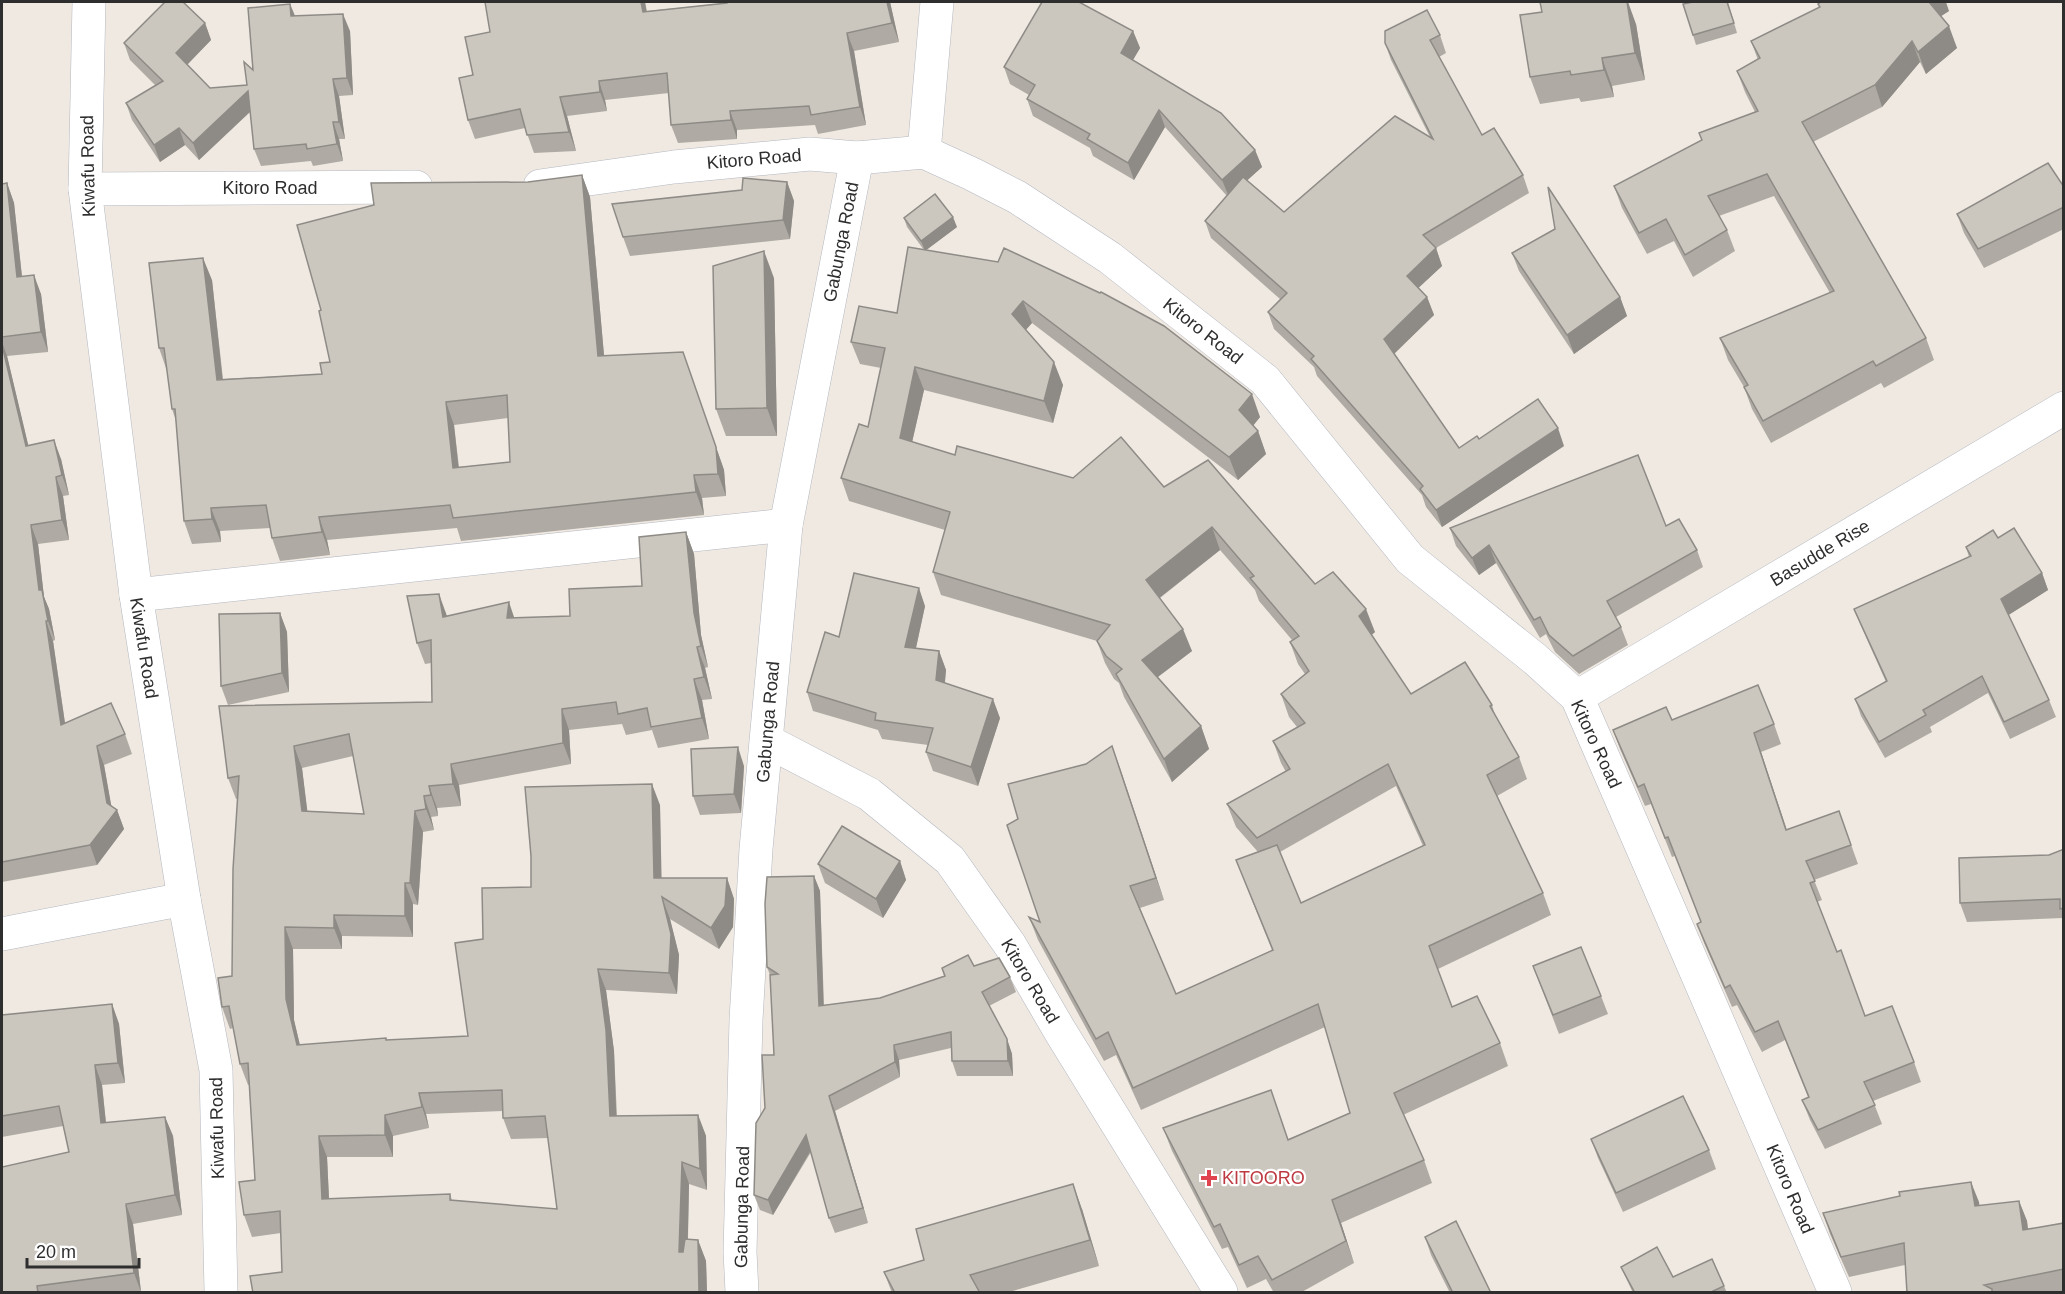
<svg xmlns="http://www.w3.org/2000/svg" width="2065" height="1294" viewBox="0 0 2065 1294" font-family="Arial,sans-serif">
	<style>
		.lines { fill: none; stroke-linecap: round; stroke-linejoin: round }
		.minor-casing { stroke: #b4b7c1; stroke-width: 34 }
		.minor { stroke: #fff; stroke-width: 33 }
		.wall { fill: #afaba4; fill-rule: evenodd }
		.shaded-wall { fill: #8e8b86 }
		.building { fill: #cbc7bf; stroke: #8e8b86; stroke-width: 1.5; fill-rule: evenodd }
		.health-dot { fill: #e0444e; stroke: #fff; stroke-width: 2 }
		.labels { text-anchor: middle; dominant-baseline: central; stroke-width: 4.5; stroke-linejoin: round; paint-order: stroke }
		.street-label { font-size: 18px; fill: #2e2e2e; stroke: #fff }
		.health-label { font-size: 18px; fill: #be3a42; stroke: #fff; text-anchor: start }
	</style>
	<rect width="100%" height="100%" fill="#efe9e1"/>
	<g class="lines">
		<g class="minor-casing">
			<g id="minor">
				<polyline points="89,2 85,189 136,595 184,899 216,1070 221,1292"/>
				<polyline points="924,152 937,2"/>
				<polyline points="540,186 674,167 810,154 857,158 924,152 972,174 1017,197 1110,258 1265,380 1410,559 1535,659 1577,697 1835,1292"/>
				<polyline points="85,189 416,187"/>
				<polyline points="136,595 786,525"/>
				<polyline points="1577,697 2064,408"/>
				<polyline points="767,741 869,794 950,860 1010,945 1060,1031 1221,1292"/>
				<polyline points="2,934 184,899"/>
				<polyline points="742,1292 740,1252 746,1020 756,849 786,525 857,158"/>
			</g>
		</g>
		<use href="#minor" class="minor"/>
	</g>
	<g class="wall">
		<polygon points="485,2 645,2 647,11 727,3 727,2 890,2 899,42 854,51 866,125 818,134 815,125 737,130 737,139 678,143 671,125 669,93 605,100 607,111 567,116 576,151 534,153 525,128 475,139 468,120 473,75 490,32"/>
		<polygon points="1728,2 1737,33 1696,45 1693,35"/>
		<polygon points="290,4 295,16 350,31 353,95 339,96 345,139 339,139 343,161 313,166 311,161 261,166 254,149 250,112 199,160 185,145 160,162 132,120 126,103 156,86 130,60 124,43 205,23 211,40 187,65 210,88 247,85 253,70"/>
		<polygon points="1818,4 1949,11 1941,16 1957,48 1926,74 1920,62 1882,107 1813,142 1926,338 1934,360 1884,388 1881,383 1771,443 1752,409 1744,387 1728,360 1720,338 1830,293 1774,196 1719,216 1727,230 1735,251 1693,277 1674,241 1647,254 1622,208 1614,186 1755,112 1745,92 1737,71 1758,60 1751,41 1819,7"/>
		<polygon points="1636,24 1645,80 1612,86 1614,97 1581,102 1579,98 1540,104 1530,77"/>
		<polygon points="1133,31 1140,48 1133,60 1255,150 1262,167 1247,180 1284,212 1430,137 1391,60 1385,43 1440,35 1446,53 1439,57 1482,135 1523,175 1529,193 1436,248 1442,266 1418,288 1427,297 1434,315 1394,353 1459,448 1479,439 1564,446 1442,527 1426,507 1422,495 1317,376 1314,367 1274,329 1268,312 1280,299 1211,238 1205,221 1227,196 1165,127 1134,180 1093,156 1090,148 1033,116 1027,99 1029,95 1010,84 1004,67"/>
		<path d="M582 175 590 197 604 355 691 375 724 470 726 496 702 498 704 515 461 541 457 528 327 540 330 555 280 561 272 538 270 528 220 531 221 542 192 544 184 521 176 421 172 409 167 371 159 348 212 280 223 379 322 374 330 362 321 310 528 182ZM508 418 510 462 459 467 454 425Z"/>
		<polygon points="787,182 794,201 790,239 630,256 623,237 742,190"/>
		<polygon points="7,183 14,203 22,276 41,294 48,352 7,356 28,445 61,459 69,495 63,496 69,540 38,544 44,597 49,609 55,640 53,641 65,723 125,734 132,754 104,765 111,806 117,810 124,829 97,865 2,882 2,184"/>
		<polygon points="2064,187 2064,229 1984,268 1964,233 1957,214"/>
		<path d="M904 218 957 227 926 250 1260 417 1253 426 1258 431 1266 454 1238 480 1032 323 1026 330 1063 385 1053 423 924 390 912 442 955 455 1073 478 1164 487 1315 584 1375 632 1371 635 1411 694 1492 705 1495 715 1519 757 1527 779 1497 796 1543 893 1551 915 1438 969 1452 1007 1500 1043 1508 1066 1403 1115 1424 1160 1432 1183 1341 1223 1354 1263 1300 1293H1274L1266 1279 1247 1288 1228 1247 1222 1249 1172 1151 1163 1128 1279 1113 1288 1139 1350 1113 1325 1027 1141 1110 1116 1055 1104 1061 1038 940 1029 917 1040 922 1018 819 1086 764 1112 746 1164 900 1140 908 1176 994 1272 950 1245 883 1236 860 1258 852 1236 827 1227 804 1286 772 1281 763 1273 741 1297 727 1289 717 1281 694 1305 674 1298 664 1290 642 1292 640 1259 601 1255 590 1220 550 1160 598 1192 651 1158 677 1201 726 1209 749 1172 782 1124 697 1119 683 1114 679 1105 663 1097 641 941 595 933 572 945 530 849 501 841 478 868 427 881 368 860 364 851 342 897 313 924 250 907 227ZM1396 786 1423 846 1301 903 1280 852Z"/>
		<polygon points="1555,229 1620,297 1627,316 1574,354 1519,271 1512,253"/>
		<polygon points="774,278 777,436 726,436 716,409"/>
		<polygon points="1450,528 1697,550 1703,567 1616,617 1621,627 1628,645 1579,674 1555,652 1546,634 1540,638 1496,563 1479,575 1456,546"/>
		<path d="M686 532 694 554 701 635 708 667 705 668 712 699 702 700 709 739 658 748 652 730 626 735 622 724 569 730 571 764 459 785 461 806 437 808 438 816 431 817 434 830 423 832 418 905 413 904V937L342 936V949H293L294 1020 300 1045 468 1036 483 939 531 887 660 805 661 878H727L734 899 733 927 719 949 670 919 679 955 677 994 606 990 614 1051 617 1116 698 1115 706 1136 707 1190 689 1184 688 1239 698 1240 706 1261 707 1293H253L282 1272 281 1233 252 1237 244 1215 255 1180 249 1085H248L240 1064 233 1028 230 1029 222 1007 232 976 238 799H236L228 778 219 706 432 702 431 663 425 664 417 643 447 616 515 618 570 616 642 586ZM353 756 364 814 307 811 302 768ZM503 1111V1118L511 1139 548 1138 557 1209 452 1200 450 1194 329 1199 327 1157H393V1136L429 1128 426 1114Z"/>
		<polygon points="1998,538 2042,573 2048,590 2008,615 2049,700 2056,717 2010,739 1988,693 1930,727 1932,732 1885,758 1861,716 1855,699 1886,682 1861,626 1854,609 1969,557 1966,547"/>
		<polygon points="925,606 916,648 939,651 946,670 945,683 1000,718 978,786 933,771 926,752 928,745 882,739 878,730 813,711 807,692 839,637"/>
		<polygon points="280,613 287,632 289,692 228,705 221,686"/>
		<polygon points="1672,720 1774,724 1781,744 1761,752 1787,830 1839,811 1858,864 1814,880 1822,900 1817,902 1837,952 1865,1016 1914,1062 1921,1082 1873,1101 1882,1124 1825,1149 1810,1120 1802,1100 1808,1097 1785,1040 1762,1052 1737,1005 1732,1007 1704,943 1697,924 1701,922 1675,856 1672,857 1651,804 1645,806 1620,749 1613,730"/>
		<polygon points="744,766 741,813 700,815 693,796"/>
		<polygon points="2064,849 2064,919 2063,918 1967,922 1960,903 2049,855"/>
		<polygon points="900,861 906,880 883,918 825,883 818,864"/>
		<polygon points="814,876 820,891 824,1005 880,998 944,976 942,968 974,966 1010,977 1016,992 989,1006 1007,1039 1012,1054 1013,1076 957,1076 952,1061 951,1048 899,1060 900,1077 835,1111 868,1223 835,1233 829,1218 811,1152 773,1215 760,1210 754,1195 765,1108 774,1055 770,975 767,967"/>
		<polygon points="1533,966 1601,996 1608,1014 1559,1034"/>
		<polygon points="112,1004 119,1024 125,1083 102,1085 106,1123 165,1117 173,1136 182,1215 133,1224 141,1292 2,1293 69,1152 63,1126 2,1137 2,1015"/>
		<polygon points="1591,1139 1709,1150 1716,1169 1623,1212 1598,1158"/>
		<polygon points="2019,1201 2027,1221 2028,1229 2064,1223 2064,1291 2055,1293 1907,1293 1905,1265 1849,1277 1830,1234 1823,1213 1979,1202 1979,1206"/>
		<polygon points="1082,1209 1099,1266 1006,1293 892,1293 884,1272 924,1260"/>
		<polygon points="1425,1237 1491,1293 1450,1293 1431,1255"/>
		<polygon points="1621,1267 1673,1277 1724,1286 1727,1293 1633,1293 1625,1276"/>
	</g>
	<g class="shaded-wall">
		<polygon points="641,2 645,2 649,31 643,12"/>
		<polygon points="887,2 890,2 899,42 892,23"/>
		<polygon points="1627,2 1628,2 1636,24 1645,80 1635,53"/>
		<polygon points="1928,2 1946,2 1949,11 1935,20"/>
		<polygon points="290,4 297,21 291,16"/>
		<polygon points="343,14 350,31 353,95 347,78"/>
		<polygon points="205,23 211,40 182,70 176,53"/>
		<polygon points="1949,26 1957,48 1926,74 1918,52"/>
		<polygon points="1133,31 1140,48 1127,70 1121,53"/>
		<polygon points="847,33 854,51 866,125 860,107"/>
		<polygon points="1912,41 1920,62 1882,107 1875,85"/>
		<polygon points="1602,58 1612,86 1614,97 1604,70"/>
		<polygon points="333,79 339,96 345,139 339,122"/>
		<polygon points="599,81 605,100 607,111 600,92"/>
		<polygon points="248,91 254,108 199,160 193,143"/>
		<polygon points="560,97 567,116 576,151 569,132"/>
		<polygon points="1159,110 1165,127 1134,180 1128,163"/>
		<polygon points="730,111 737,130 737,139 731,120"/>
		<polygon points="333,122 339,139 343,161 337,144"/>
		<polygon points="179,128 185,145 160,162 154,145"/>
		<polygon points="1255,150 1262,167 1229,197 1222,180"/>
		<polygon points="582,175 590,197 606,378 598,356"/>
		<polygon points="787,182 794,201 790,239 783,220"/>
		<polygon points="7,183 14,203 24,296 17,277"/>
		<polygon points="953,217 957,227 925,251 921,241"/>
		<polygon points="1436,248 1442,266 1413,293 1407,276"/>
		<polygon points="764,251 774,278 777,436 767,408"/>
		<polygon points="203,258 212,280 225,403 217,380"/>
		<polygon points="34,275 41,294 48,352 41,332"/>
		<polygon points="1427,297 1434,315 1391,357 1384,339"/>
		<polygon points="1620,297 1627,316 1574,354 1567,335"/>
		<polygon points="1023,301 1032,323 1020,336 1012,314"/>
		<polygon points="2,342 7,356 33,465 26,446"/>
		<polygon points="1054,362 1063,385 1053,423 1044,401"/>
		<polygon points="915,367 924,390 908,460 900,438"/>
		<polygon points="691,375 724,470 726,496 718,474"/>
		<polygon points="1252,394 1260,417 1247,433 1239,410"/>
		<polygon points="446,402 454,425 461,491 453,468"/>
		<polygon points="1558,428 1564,446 1442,527 1436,510"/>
		<polygon points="1258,431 1266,454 1238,480 1229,457"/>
		<polygon points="54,440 61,459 69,495 62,475"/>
		<polygon points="694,475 702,498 704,515 696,492"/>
		<polygon points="56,477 63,496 69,540 62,520"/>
		<polygon points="211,508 220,531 221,542 212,519"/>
		<polygon points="319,517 327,540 330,555 322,532"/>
		<polygon points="31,525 38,544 44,597 49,609 55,640 48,621 39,590"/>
		<polygon points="1212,527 1220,550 1154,602 1146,580"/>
		<polygon points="686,532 694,554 701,635 708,667 701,646 694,613"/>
		<polygon points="1489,545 1496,563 1479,575 1472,558"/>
		<polygon points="2042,573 2048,590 2007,616 2001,599"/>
		<polygon points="919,588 925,606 912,666 905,647"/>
		<polygon points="439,594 447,616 451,638 443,617"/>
		<polygon points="509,602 516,623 507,618"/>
		<polygon points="1366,609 1375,632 1367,639 1359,616"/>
		<polygon points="280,613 287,632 289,692 282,673"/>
		<polygon points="46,621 53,641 68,744 61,725"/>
		<polygon points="1183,629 1192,651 1151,682 1142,660"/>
		<polygon points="697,647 705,668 712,699 704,677"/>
		<polygon points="939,651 946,670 943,699 936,680"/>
		<polygon points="694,679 702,700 709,739 702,718"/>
		<polygon points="993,699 1000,718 978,786 971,767"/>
		<polygon points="562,709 569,730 571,764 563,743"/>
		<polygon points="1201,726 1209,749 1172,782 1164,759"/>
		<polygon points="1754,733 1761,752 1793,850 1786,830"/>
		<polygon points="97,746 104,765 113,815 117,810 124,829 97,865 90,845 107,803"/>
		<polygon points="294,746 302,768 310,832 302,811"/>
		<polygon points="1112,746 1120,768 1164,900 1156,878"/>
		<polygon points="738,747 744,766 741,813 734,794"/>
		<polygon points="451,764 459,785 461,806 453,784"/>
		<polygon points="652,784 660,805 662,898 670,919 679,955 677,994 669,973 654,878"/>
		<polygon points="429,786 437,808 438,816 431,795"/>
		<polygon points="424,796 431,817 434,830 426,809"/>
		<polygon points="415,811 423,832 418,905 410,883"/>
		<polygon points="900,861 906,880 883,918 876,899"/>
		<polygon points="814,876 820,891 824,1021 819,1006"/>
		<polygon points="727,878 734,899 733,927 719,949 711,928"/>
		<polygon points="405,883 413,904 413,937 405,916"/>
		<polygon points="334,915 342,936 342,949 334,928"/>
		<polygon points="285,927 293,949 294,1020 305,1067 297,1045 286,999"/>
		<polygon points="598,969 606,990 614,1051 617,1137 610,1116"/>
		<polygon points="112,1004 119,1024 125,1083 118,1063"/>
		<polygon points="1007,1039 1012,1054 1013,1076 1008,1061"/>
		<polygon points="894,1045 899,1060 900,1077 895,1062"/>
		<polygon points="95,1065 102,1085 108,1143 101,1123"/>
		<polygon points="419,1093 426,1114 429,1128 422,1107"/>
		<polygon points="829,1096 835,1111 868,1223 863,1208"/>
		<polygon points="385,1115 393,1136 393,1157 385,1135"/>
		<polygon points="698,1115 706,1136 707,1190 700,1169"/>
		<polygon points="165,1117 173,1136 182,1215 175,1195"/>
		<polygon points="806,1135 811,1150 773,1215 768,1200"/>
		<polygon points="319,1136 327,1157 330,1220 322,1199"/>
		<polygon points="682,1162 689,1184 687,1274 679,1252"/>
		<polygon points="1971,1182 1979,1202 1982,1227 1975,1206"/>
		<polygon points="1073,1184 1082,1209 1099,1266 1090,1240"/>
		<polygon points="1332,1200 1341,1223 1354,1263 1346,1241"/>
		<polygon points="2019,1201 2027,1221 2030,1250 2023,1230"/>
		<polygon points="126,1204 133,1224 141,1292 134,1273"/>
		<polygon points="698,1240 706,1261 707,1293 699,1293"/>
	</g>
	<g class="building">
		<polygon points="165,2 183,2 205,23 176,53 210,88 247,85 244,62 253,70 248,8 290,4 291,16 343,14 347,78 333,79 339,122 333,122 337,144 307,149 306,144 254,149 248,91 193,143 179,128 154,145 126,103 163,81 124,43"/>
		<polygon points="485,2 641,2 643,12 727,3 727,2 887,2 892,23 847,33 860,107 811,115 809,106 730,111 731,120 671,125 667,73 599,81 600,92 560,97 569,132 527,135 520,109 468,120 459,78 473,75 465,37 490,32"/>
		<polygon points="1042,2 1079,2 1133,31 1121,53 1221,113 1255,150 1222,180 1159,110 1128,163 1087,139 1090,134 1027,99 1035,85 1004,67"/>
		<polygon points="1540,2 1627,2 1635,53 1602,58 1604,70 1571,75 1570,71 1530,77 1520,15 1542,12"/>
		<polygon points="1693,2 1727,2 1734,23 1693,35 1683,4"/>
		<polygon points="1821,2 1929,2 1949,26 1918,52 1912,41 1875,85 1802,122 1926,338 1876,366 1873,361 1763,421 1744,387 1748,385 1720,338 1834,291 1767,174 1708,196 1727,230 1685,255 1666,219 1639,233 1614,186 1702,140 1699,133 1758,111 1737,71 1760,58 1751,41 1820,7 1818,4"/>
		<polygon points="1427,10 1440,35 1430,40 1482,135 1494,128 1523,175 1423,235 1436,248 1407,276 1427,297 1384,339 1459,448 1477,436 1479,439 1538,399 1558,428 1436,510 1420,489 1423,486 1311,359 1314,356 1268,312 1287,293 1205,221 1243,177 1284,212 1395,116 1433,139 1385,43 1385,31"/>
		<polygon points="2048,163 2064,187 2064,207 1978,249 1957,214"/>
		<path d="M582 175 598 356 683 352 716 447 718 474 694 475 696 492 453 518 450 505 319 517 322 532 272 538 266 505 211 508 212 519 184 521 175 409H172L164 348H159L149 263 203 258 217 380 322 374 320 363 330 362 319 311 321 310 297 225 374 205 371 183 528 182ZM507 395 510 462 453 468 446 402Z"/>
		<polygon points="743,178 787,182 783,220 623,237 612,204 742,190"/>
		<polygon points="7,183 17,277 34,275 41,332 2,337 2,184"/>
		<polygon points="1548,187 1620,297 1567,335 1512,253 1555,229"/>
		<polygon points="935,194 953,217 921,241 904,218"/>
		<polygon points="908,247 998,262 1004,248 1100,293 1101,292 1164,326 1252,394 1239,410 1258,431 1229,457 1023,301 1012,314 1054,362 1044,401 915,367 900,438 955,455 957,446 1073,478 1121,437 1164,487 1208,460 1315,584 1333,572 1366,609 1359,616 1411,694 1465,662 1492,705 1490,706 1519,757 1487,775 1543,893 1429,946 1452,1007 1477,996 1500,1043 1394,1093 1424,1160 1332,1200 1346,1241 1272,1280 1258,1256 1239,1265 1220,1224 1214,1227 1163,1128 1271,1090 1288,1140 1350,1113 1318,1004 1133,1088 1108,1032 1096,1039 1029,917 1040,922 1007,825 1018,819 1008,784 1086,764 1112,746 1156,878 1130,886 1176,994 1273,950 1236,860 1277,845 1301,903 1425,845 1388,764 1257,838 1227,804 1290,769 1273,741 1305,723 1281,694 1309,671 1290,642 1299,636 1250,578 1254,576 1212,527 1146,580 1183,629 1142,660 1201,726 1164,759 1116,674 1122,669 1106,656 1097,641 1110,625 933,572 950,512 841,478 859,424 868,427 885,348 851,342 859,306 897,313"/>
		<polygon points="764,251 767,408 716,409 713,266"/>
		<polygon points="2,345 26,446 54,440 62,475 56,477 62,520 31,525 39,590 42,590 48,621 46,621 61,725 111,703 125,734 97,746 107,803 117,810 90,845 2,862"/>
		<polygon points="1638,455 1666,526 1679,519 1697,550 1607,601 1621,627 1573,656 1549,635 1540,617 1534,620 1489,545 1472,558 1450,528"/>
		<polygon points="2014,528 2042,573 2001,599 2049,700 2004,722 1982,676 1923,710 1926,715 1879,742 1855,699 1887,681 1854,609 1971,556 1966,547 1993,530 1998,538"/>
		<path d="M686 532 694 613 701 646 697 647 704 677 694 679 702 718 651 727 647 708 618 714 616 702 562 709 563 743 451 764 453 784 429 786 431 795 424 796 426 809 415 811 410 883H405V916L334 915V928L285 927 286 999 297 1045 386 1038V1040L468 1036 455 943 483 939 482 888 531 887V856L525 787 652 784 654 878H727L725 906 711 928 662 897 671 934 669 973 598 969 606 1030 610 1116 698 1115 700 1169 682 1162 679 1252H683L685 1239 698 1240 699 1293H253L250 1276 282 1272 280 1211 244 1215 239 1182 255 1180 248 1063 240 1064 229 1006 222 1007 218 978 232 976 233 869 239 776 228 778 219 706 432 702 431 640 417 643 407 596 439 594 443 617 509 602 507 618 570 616 569 589 642 586 639 537ZM349 734 364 814 302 811 294 746ZM502 1090 503 1118 545 1116 557 1209 450 1200V1194L322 1199 319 1136 385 1135V1115L422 1107 419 1093Z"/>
		<polygon points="854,573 919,588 905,647 939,651 936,680 993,699 971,767 926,752 933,728 875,720 876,713 807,692 825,632 839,637"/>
		<polygon points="280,613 282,673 221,686 219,614"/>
		<polygon points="1758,685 1774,724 1754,733 1786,830 1839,811 1851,845 1806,861 1815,881 1810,883 1837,952 1841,950 1865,1016 1892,1006 1914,1062 1864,1082 1875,1105 1818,1130 1802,1100 1809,1097 1778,1021 1755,1032 1730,985 1725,988 1697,924 1701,922 1668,837 1665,838 1644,784 1638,787 1613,730 1666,707 1672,720"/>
		<polygon points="738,747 734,794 693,796 691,749"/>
		<polygon points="842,826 900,861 876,899 818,864"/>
		<polygon points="2064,849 2064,908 2060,909 2060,899 1960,903 1959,858 2049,855"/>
		<polygon points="814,876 819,1006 880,998 945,976 942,968 968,955 974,966 999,958 1010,977 982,992 1007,1039 1008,1061 952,1061 951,1032 894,1045 895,1062 829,1096 863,1208 829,1218 806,1135 768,1200 754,1195 756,1123 765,1108 762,1055 774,1055 770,975 778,974 767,967 765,904 767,877"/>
		<polygon points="1581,947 1601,996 1553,1015 1533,966"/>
		<polygon points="112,1004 118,1063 95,1065 101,1123 165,1117 175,1195 126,1204 134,1273 37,1286 38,1293 2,1293 2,1167 69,1152 59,1106 2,1116 2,1015"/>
		<polygon points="1683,1096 1709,1150 1616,1193 1591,1139"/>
		<polygon points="1971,1182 1975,1206 2019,1201 2023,1230 2064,1223 2064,1269 1984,1285 1992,1289 1992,1293 1907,1293 1904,1243 1841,1257 1823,1213 1900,1196 1899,1192"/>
		<polygon points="1073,1184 1090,1240 970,1275 980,1293 895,1293 884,1272 924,1260 916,1229"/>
		<polygon points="1456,1221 1491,1293 1453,1293 1425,1237"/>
		<polygon points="1657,1247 1673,1277 1712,1259 1724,1286 1709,1293 1635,1293 1621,1267"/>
	</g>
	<path class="health-dot" d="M1206 1169h6v6h6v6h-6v6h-6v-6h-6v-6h6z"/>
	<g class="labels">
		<g class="street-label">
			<text transform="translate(754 159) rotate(-5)">Kitoro Road</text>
			<text transform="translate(88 166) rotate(-91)">Kiwafu Road</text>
			<text x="270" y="188">Kitoro Road</text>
			<text transform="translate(841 242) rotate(-79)">Gabunga Road</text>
			<text transform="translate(1203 331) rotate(38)">Kitoro Road</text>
			<text transform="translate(1820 553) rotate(-31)">Basudde Rise</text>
			<text transform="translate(144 648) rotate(81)">Kiwafu Road</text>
			<text transform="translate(768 722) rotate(-85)">Gabunga Road</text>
			<text transform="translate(1596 744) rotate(65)">Kitoro Road</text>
			<text transform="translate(1030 981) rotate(59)">Kitoro Road</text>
			<text transform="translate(217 1128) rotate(-91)">Kiwafu Road</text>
			<text transform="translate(1790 1189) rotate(67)">Kitoro Road</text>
			<text transform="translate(742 1207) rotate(-89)">Gabunga Road</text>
		</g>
		<g class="health-label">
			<text x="1222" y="1178">KITOORO</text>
		</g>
	</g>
	<rect width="2065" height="1294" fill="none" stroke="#2e2e2e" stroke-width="6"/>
	<path d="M27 1258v9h112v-9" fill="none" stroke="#2e2e2e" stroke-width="3"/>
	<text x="36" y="1258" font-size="18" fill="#2e2e2e" stroke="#ffffff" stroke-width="4.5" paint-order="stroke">20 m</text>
</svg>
